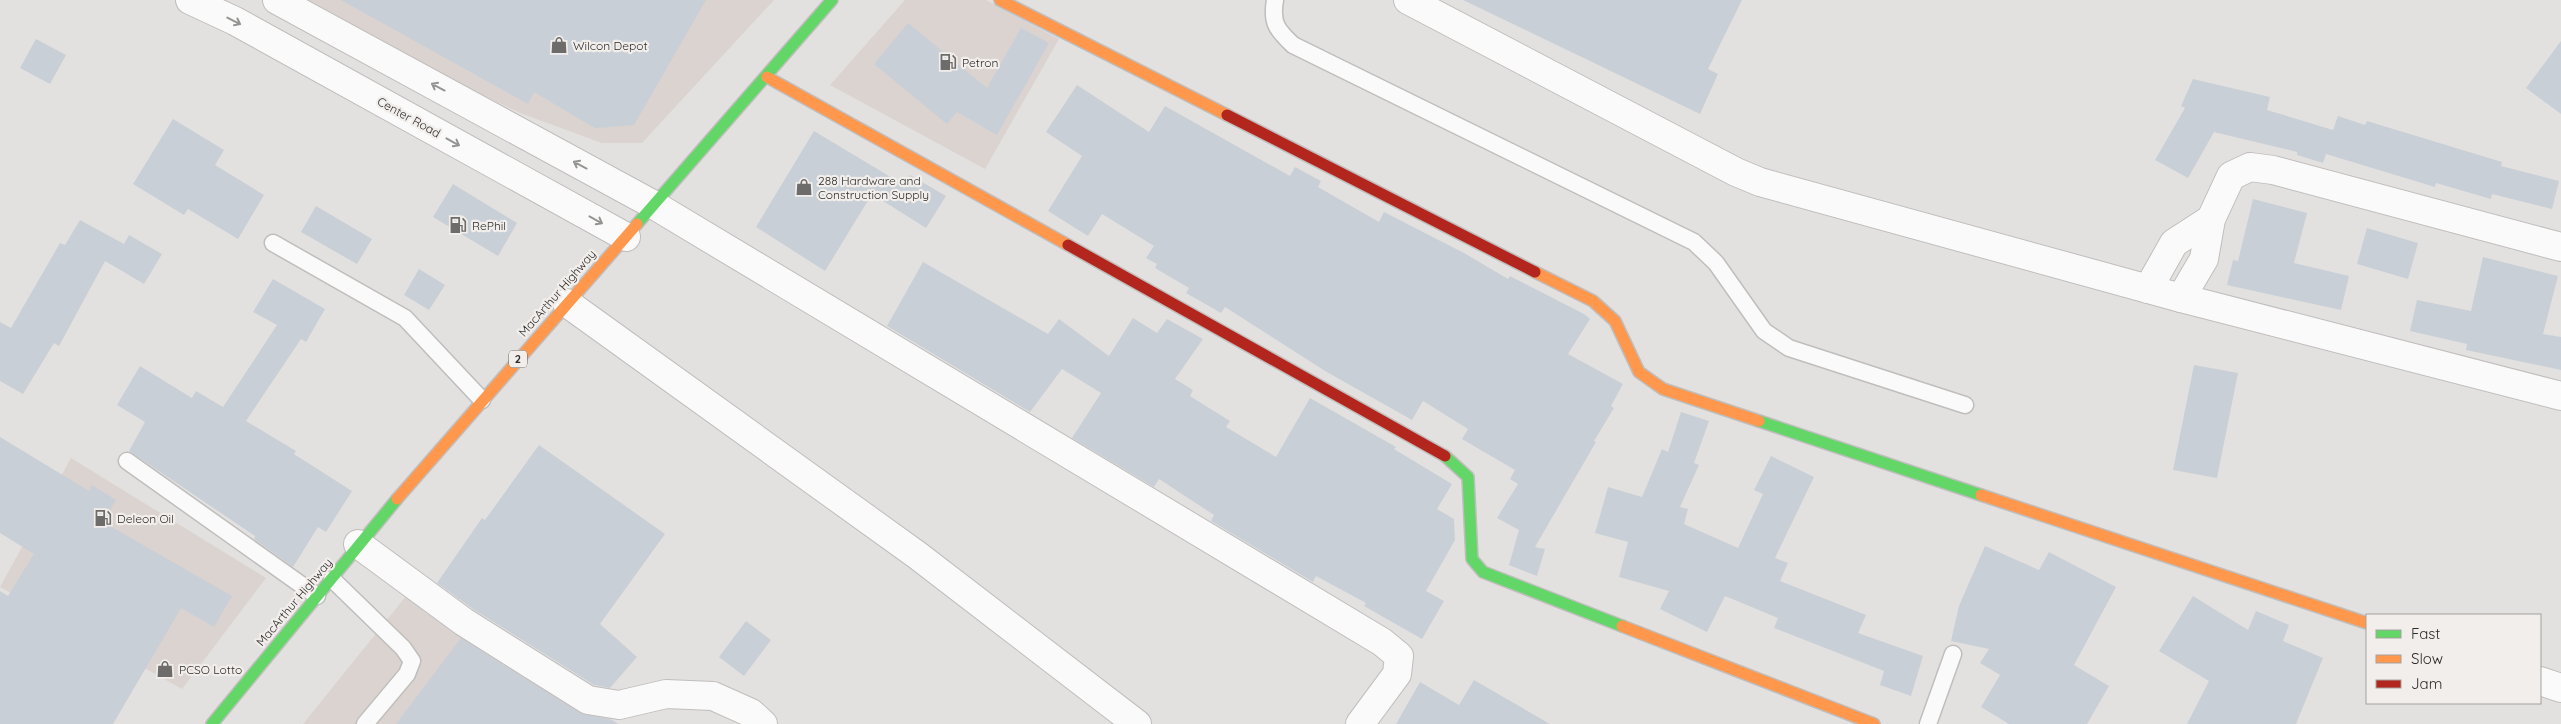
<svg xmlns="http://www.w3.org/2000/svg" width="2561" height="724" viewBox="0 0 2561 724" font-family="Quicksand,sans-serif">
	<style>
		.built { fill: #dad3cf }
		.building { fill: #c9cfd6 }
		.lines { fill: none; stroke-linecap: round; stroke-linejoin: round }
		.lane-casing { stroke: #c0bebd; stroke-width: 19 }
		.street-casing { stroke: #c0bebd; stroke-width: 30 }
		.fast-casing { stroke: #c0bebd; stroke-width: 14 }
		.slow-casing { stroke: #c0bebd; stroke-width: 14 }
		.jam-casing { stroke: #c0bebd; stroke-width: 14 }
		.lane { stroke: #fbfafa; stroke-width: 16 }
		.street { stroke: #fbfafa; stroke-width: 28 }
		.fast { stroke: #63d668; stroke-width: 11 }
		.slow { stroke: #ff974d; stroke-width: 11 }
		.jam { stroke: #b3261e; stroke-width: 11 }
		.oneway { stroke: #949493 }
		.labels { text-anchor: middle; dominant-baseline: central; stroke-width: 4.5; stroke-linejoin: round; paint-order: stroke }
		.shield { fill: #f2eeeb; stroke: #696765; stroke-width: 1 }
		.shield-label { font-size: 11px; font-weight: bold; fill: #2e2d2c }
		.poi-label { font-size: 12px; fill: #2e2d2c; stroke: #f2eeeb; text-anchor: start }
		.street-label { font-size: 12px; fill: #2e2d2c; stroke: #f2eeeb }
	</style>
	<rect width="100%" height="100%" fill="#e3e1df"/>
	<g class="built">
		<polygon points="302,0 774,0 642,143 602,143 520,113 452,80"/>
		<polygon points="905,0 986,0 1059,39 985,169 830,85"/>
		<polygon points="71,458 266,578 182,689 0,587"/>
		<polygon points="411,590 470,626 618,724 303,724"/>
	</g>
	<g class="building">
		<polygon points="341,0 706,0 634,125 595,128 534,92 528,104"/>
		<polygon points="1463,0 1742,0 1708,69 1718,74 1700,114"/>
		<polygon points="908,23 987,88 1021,28 1049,43 997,135 957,112 947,124 874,64"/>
		<polygon points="36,39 66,55 50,84 20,68"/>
		<polygon points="2561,41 2561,114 2526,88"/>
		<polygon points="2193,79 2270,97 2267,110 2333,130 2338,116 2365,125 2367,121 2502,162 2501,166 2559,181 2552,209 2492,194 2491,199 2436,183 2435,187 2326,154 2323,163 2297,155 2297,152 2214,132 2188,178 2155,160 2185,108 2181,106"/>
		<polygon points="1077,85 1149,132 1165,106 1290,176 1295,167 1321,181 1318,187 1379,222 1384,212 1464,253 1508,279 1510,276 1584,314 1590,319 1568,354 1623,384 1611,406 1614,408 1594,441 1596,442 1535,547 1545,549 1537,576 1509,565 1519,530 1497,518 1518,484 1510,479 1515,470 1462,439 1468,429 1423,401 1412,420 1325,371 1225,307 1221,313 1186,293 1189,288 1155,268 1157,264 1146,258 1154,246 1102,214 1088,236 1048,211 1082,156 1046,132"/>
		<polygon points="173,119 224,150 215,165 264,195 238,239 188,209 184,215 133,184"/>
		<polygon points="814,131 904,185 910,175 946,196 926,228 872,194 825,271 756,227"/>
		<polygon points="453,184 517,223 498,256 433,217"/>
		<polygon points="2253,199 2307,213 2294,263 2349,276 2341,310 2227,285 2233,260 2238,261"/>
		<polygon points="316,206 372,239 357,264 301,232"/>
		<polygon points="80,220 124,244 129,235 162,254 144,284 105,261 59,346 54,343 23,394 0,381 0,322 11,328 60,243 65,245"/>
		<polygon points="2367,228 2418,243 2408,279 2357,264"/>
		<polygon points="2483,257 2558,276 2543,334 2561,337 2561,370 2466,350 2467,344 2410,331 2417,300 2471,311"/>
		<polygon points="923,262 1048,334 1059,319 1109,356 1133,318 1157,333 1167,319 1203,339 1175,379 1193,390 1190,396 1230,421 1226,427 1276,457 1310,398 1396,447 1394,449 1452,484 1437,509 1454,519 1455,540 1426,591 1444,601 1422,639 1364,606 1366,603 1316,576 1313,582 1211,521 1214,515 1159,479 1154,487 1072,438 1101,393 1062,369 1030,412 887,326"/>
		<polygon points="419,269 445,285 429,310 404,295"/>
		<polygon points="273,279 325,309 306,342 301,339 246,421 296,451 294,454 352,491 326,532 318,527 293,567 254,539 255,536 129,451 145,422 117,405 140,366 192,398 196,391 223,407 277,325 253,312"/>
		<polygon points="2194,365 2238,373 2217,478 2173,470"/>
		<polygon points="1681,412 1709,421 1694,463 1699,465 1680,507 1688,509 1684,524 1738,548 1763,494 1754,490 1771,456 1814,477 1775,558 1788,563 1780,581 1866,615 1858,633 1923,656 1911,696 1880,685 1884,671 1774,628 1778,618 1725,596 1707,632 1660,609 1669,591 1619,577 1628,542 1595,533 1608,487 1642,497 1662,449 1668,452"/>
		<polygon points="0,437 89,491 92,485 116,500 103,522 232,596 214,627 181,608 113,724 0,724 0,591 8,596 34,554 0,533"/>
		<polygon points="539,445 665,534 600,624 637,657 610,688 594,685 473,609 437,583 482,518 485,520"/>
		<polygon points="1985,546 2039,570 2049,552 2116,587 2074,665 2109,686 2087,724 2009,724 1981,707 2000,675 1980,663 1989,649 1951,641 1959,606"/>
		<polygon points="2193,596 2248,630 2256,611 2289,625 2283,641 2323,658 2296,724 2187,724 2209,681 2159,651"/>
		<polygon points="746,621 771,640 744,676 719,657"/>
		<polygon points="461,638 580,713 612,720 618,724 396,724"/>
		<polygon points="1474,680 1550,724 1396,724 1420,682 1459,705"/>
	</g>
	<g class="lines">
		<g class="lane-casing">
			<g id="lane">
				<path d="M1275 0C1271 23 1277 30 1293 45L1694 242 1716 263 1764 331 1789 348 1965 405"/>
				<polyline points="273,243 405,318 482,400"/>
				<polyline points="127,461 317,596"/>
				<polyline points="332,579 403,648 412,661 407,674 365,724"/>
				<polyline points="1928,724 1953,654"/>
			</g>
		</g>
		<g class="street-casing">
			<g id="street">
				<polyline points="190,0 235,21 626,237"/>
				<polyline points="277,0 654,205 1382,642 1399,656 1397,674 1360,724"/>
				<polyline points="1408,0 1736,172 1760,182 2181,298 2561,396"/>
				<polyline points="2148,289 2174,243 2211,219"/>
				<polyline points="2181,298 2204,259 2211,219 2231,176 2250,167 2273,170 2561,247"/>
				<polyline points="567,303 917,555 1137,724"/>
				<polyline points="358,544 464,622 588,700 619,705 666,694 713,696 751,713 763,724"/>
				<polyline points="2540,681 2561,688"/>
			</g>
		</g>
		<g class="fast-casing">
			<g id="fast">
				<polyline points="637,224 832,0"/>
				<polyline points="1759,421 1981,495"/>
				<polyline points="1445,456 1468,477 1472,559 1483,572 1622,626"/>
				<polyline points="212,724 397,499"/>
			</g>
		</g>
		<g class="slow-casing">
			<g id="slow">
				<polyline points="1000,0 1227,115"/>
				<polyline points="767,77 1068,245"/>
				<polyline points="1535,272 1593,301 1615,321 1639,372 1663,389 1759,421"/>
				<polyline points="1981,495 2367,623"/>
				<polyline points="397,499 637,224"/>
				<polyline points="1622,626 1874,724"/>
			</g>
		</g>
		<g class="jam-casing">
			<g id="jam">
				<polyline points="1227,115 1535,272"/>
				<polyline points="1068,245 1445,456"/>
			</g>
		</g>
		<use href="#lane" class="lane"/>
		<use href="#street" class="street"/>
		<use href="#fast" class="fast"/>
		<use href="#slow" class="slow"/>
		<use href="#jam" class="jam"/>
	</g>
	<defs><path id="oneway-shaft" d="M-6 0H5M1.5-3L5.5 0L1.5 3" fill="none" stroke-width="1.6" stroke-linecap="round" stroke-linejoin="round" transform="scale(1.25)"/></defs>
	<g class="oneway">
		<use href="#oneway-shaft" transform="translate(234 21) rotate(27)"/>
		<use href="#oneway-shaft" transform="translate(438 87) rotate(-152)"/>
		<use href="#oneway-shaft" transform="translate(453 142) rotate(29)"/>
		<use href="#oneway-shaft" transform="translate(580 165) rotate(-152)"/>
		<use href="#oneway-shaft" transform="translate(596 220) rotate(29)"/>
	</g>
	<defs>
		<g id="shop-bare" transform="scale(1.35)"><path d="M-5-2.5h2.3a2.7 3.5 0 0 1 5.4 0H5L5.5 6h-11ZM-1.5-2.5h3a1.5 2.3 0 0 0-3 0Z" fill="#6d6c6b" stroke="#f2eeeb" stroke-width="2.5" paint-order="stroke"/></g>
		<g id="fuel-bare" transform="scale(1.35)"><path d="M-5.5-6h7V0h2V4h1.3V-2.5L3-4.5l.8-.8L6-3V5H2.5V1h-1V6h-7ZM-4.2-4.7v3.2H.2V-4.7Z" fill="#6d6c6b" stroke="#f2eeeb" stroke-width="2.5" paint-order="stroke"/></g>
	</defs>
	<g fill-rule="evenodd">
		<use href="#shop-bare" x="559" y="45"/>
		<use href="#fuel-bare" x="948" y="62"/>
		<use href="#shop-bare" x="804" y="187"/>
		<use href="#fuel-bare" x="458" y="225"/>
		<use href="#fuel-bare" x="103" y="518"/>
		<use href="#shop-bare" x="165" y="669"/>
	</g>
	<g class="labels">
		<rect class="shield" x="509" y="350.5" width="18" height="17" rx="4"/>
		<g class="shield-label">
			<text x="518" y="359">2</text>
		</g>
		<g class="poi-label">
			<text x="573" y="45">Wilcon Depot</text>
			<text x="962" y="62">Petron</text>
			<text x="818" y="180">288 Hardware and<tspan x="818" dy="14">Construction Supply</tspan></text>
			<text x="472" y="225">RePhil</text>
			<text x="117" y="518">Deleon Oil</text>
			<text x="179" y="669">PCSO Lotto</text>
		</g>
		<g class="street-label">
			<text transform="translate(409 117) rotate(29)">Center Road</text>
			<text transform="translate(557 293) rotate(-49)">MacArthur Highway</text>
			<text transform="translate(294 602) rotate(-50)">MacArthur Highway</text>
		</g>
	</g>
	<rect x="2366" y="614" width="175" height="90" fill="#f2eeeb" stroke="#a4a19f"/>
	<rect x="2376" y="630" width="25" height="8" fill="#63d668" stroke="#a4a19f"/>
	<text x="2411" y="639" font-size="15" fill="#2e2d2c">Fast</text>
	<rect x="2376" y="655" width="25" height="8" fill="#ff974d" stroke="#a4a19f"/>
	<text x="2411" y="664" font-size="15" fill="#2e2d2c">Slow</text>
	<rect x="2376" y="680" width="25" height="8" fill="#b3261e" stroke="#a4a19f"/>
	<text x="2411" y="689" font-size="15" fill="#2e2d2c">Jam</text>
</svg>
